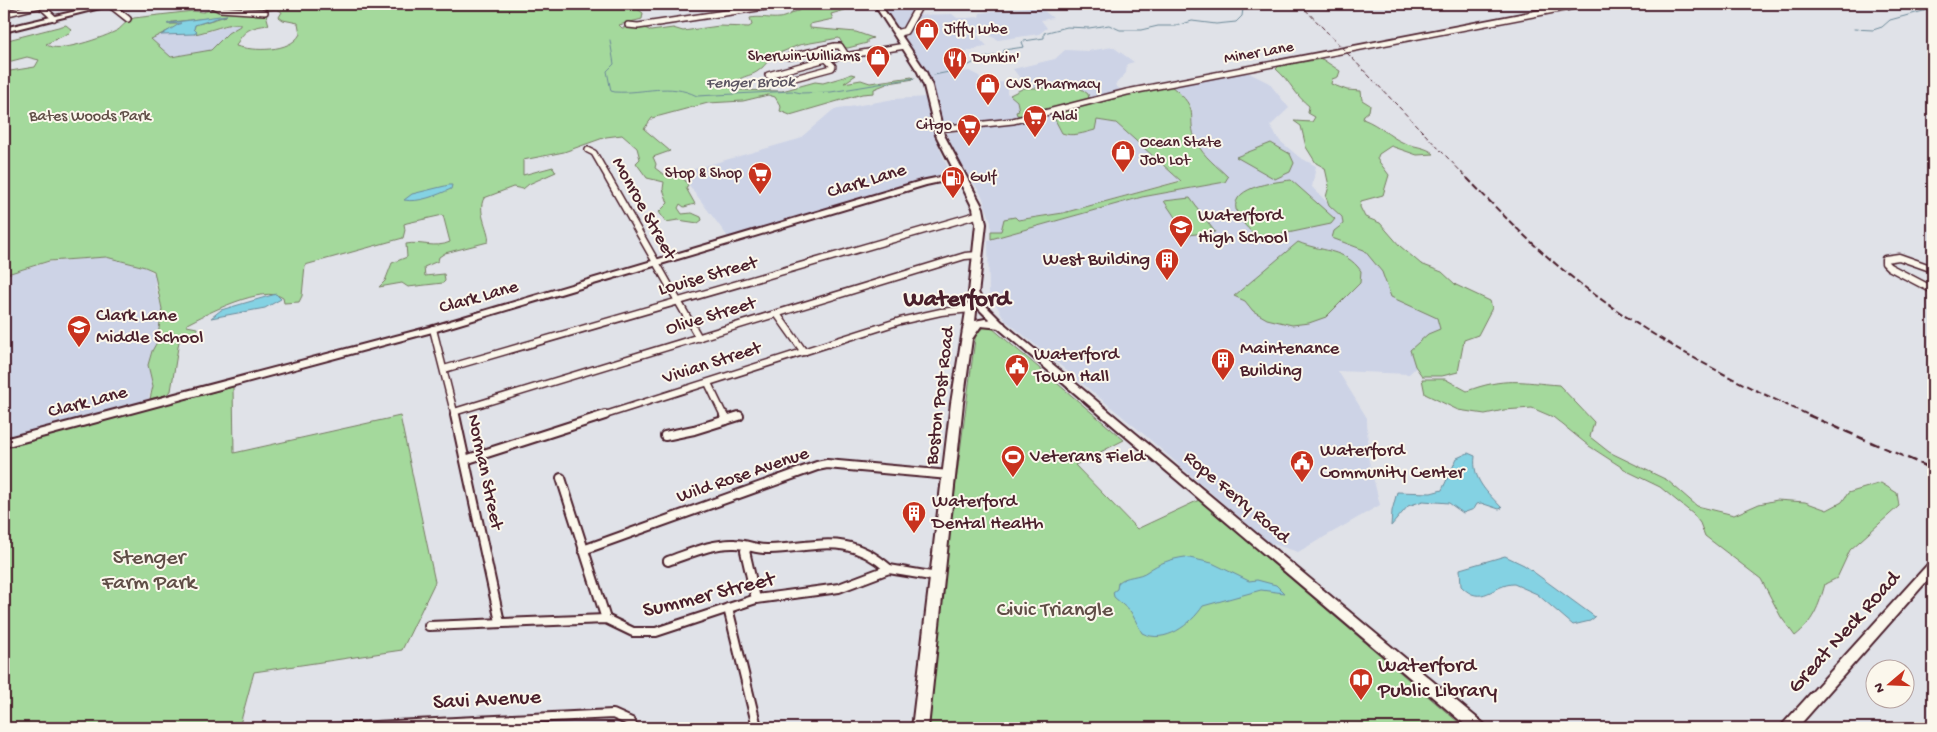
<svg xmlns="http://www.w3.org/2000/svg" width="1937" height="732" viewBox="0 0 1937 732" font-family="'Gochi Hand',sans-serif">
	<style>
		.built { fill: #cdd3e6 }
		.green { fill: #a4d99c; stroke: #777c64; fill-rule: evenodd }
		.water { fill: #84d2e3; stroke: #6d8a99 }
		.lines { fill: none; stroke-linecap: round; stroke-linejoin: round }
		.stream { stroke: #6d8a99; stroke-width: 1 }
		.minor-far2-casing { stroke: #4a1f2b; stroke-width: 8 }
		.minor-far1-casing { stroke: #4a1f2b; stroke-width: 9 }
		.minor-casing { stroke: #4a1f2b; stroke-width: 12 }
		.tertiary-casing { stroke: #4a1f2b; stroke-width: 9 }
		.secondary-casing { stroke: #4a1f2b; stroke-width: 4 }
		.primary-casing { stroke: #4a1f2b; stroke-width: 4 }
		.minor-far2 { stroke: #fbf7ec; stroke-width: 5 }
		.minor-far1 { stroke: #fbf7ec; stroke-width: 6 }
		.minor { stroke: #fbf7ec; stroke-width: 8 }
		.tertiary { stroke: #fbf7ec; stroke-width: 6 }
		.secondary { fill: #fbf7ec; fill-rule: evenodd }
		.primary { fill: #fbf7ec; fill-rule: evenodd }
		.rail-far2 { stroke: #4a1f2b; stroke-width: 1; stroke-dasharray: 5 2.5; stroke-linecap: butt }
		.rail-far1 { stroke: #4a1f2b; stroke-width: 2; stroke-dasharray: 7 3; stroke-linecap: butt }
		.rail { stroke: #4a1f2b; stroke-width: 2.5; stroke-dasharray: 9 4.5; stroke-linecap: butt }
		.labels { text-anchor: middle; dominant-baseline: central; stroke-width: 4; stroke-linejoin: round; paint-order: stroke }
		.far-poi-label { font-size: 16px; fill: #4a1f2b; stroke: #fbf7ec; text-anchor: start }
		.far-street-label { font-size: 16px; fill: #4a1f2b; stroke: #fbf7ec }
		.far-water-label { font-size: 16px; font-style: italic; fill: #5b5562; stroke: #fbf7ec }
		.far-park-label { font-size: 16px; fill: #604e47; stroke: #fbf7ec }
		.street-label { font-size: 19px; fill: #4a1f2b; stroke: #fbf7ec }
		.poi-label { font-size: 19px; fill: #4a1f2b; stroke: #fbf7ec; text-anchor: start }
		.near-park-label { font-size: 22px; fill: #604e47; stroke: #fbf7ec }
		.near-street-label { font-size: 22px; fill: #4a1f2b; stroke: #fbf7ec }
		.near-poi-label { font-size: 22px; fill: #4a1f2b; stroke: #fbf7ec; text-anchor: start }
		.district-label { font-size: 24px; font-weight: bold; fill: #4a1f2b; stroke: #fbf7ec }
	</style>
	<rect width="100%" height="100%" fill="#e0e2e8"/>
	<filter id="ink" filterUnits="userSpaceOnUse"><feTurbulence type="fractalNoise" baseFrequency=".02" numOctaves="2"/><feDisplacementMap in="SourceGraphic" scale="10" xChannelSelector="R" yChannelSelector="G"/><feConvolveMatrix kernelMatrix="1 2 1 2 8 2 1 2 1" color-interpolation-filters="sRGB"/></filter>
	<g filter="url(#ink)">
		<g class="built">
			<polygon points="880,4 917,4 900,30"/>
			<polygon points="1038,6 1053,18 1041,20 1047,28 1039,34 998,40 982,32 975,33 987,46 957,54 965,63 958,67 960,72 969,71 979,76 981,80 991,83 1007,82 1007,93 1017,101 1019,112 1024,116 1009,120 951,125 943,123 933,85 924,67 905,39 917,15 952,14 957,18 967,18 979,17 980,13"/>
			<polygon points="237,23 240,24 240,26 229,33 216,47 208,51 168,57 147,40 161,35 204,33"/>
			<polygon points="1113,47 1134,62 1127,64 1126,73 1115,85 1122,91 1089,99 1072,82 1045,88 1033,87 1022,81 1013,69 1055,59 1065,50 1088,51"/>
			<polygon points="1247,72 1269,83 1289,108 1270,126 1280,141 1299,157 1316,166 1312,187 1454,331 1409,374 1338,371 1367,418 1368,457 1380,505 1298,552 1270,543 1231,510 1140,431 1005,320 989,293 988,240 1142,197 1225,182 1198,145 1192,128 1192,110 1188,102 1171,86"/>
			<polygon points="927,97 930,125 950,173 728,237 680,173 799,139 833,110 894,99"/>
			<polygon points="1051,112 1062,133 1065,135 1081,134 1095,130 1097,120 1116,123 1140,143 1161,165 1181,180 1063,213 1018,220 1014,217 1001,231 991,231 991,222 982,196 953,150 947,133 1009,123"/>
			<polygon points="106,257 145,267 156,275 155,286 162,309 157,342 152,351 148,365 153,386 149,396 150,399 168,394 167,396 4,438 4,275 49,262"/>
		</g>
		<g class="green">
			<path d="M230 4H640L636 8 643 13 642 19 619 25 622 28 641 26 651 31 673 28 683 31 719 26 749 27 752 25 750 18C767 15 777 23 792 13 796 10 798 13 801 8L835 4 845 10 831 14 833 19 810 24V28L856 32 873 38 867 40V43L848 48H845L839 38 799 45 782 52 767 53 766 57 770 59C766 63 763 68 758 71 749 78 734 75 734 90L782 91 815 82 823 83 844 77 851 74 856 75 844 83 861 80 870 83 912 77 914 79 889 83 874 89V93L862 94 790 115 780 111 781 107 775 97 768 95 743 101 708 103 652 118 644 129 670 151 653 157 656 164 655 168 663 174 680 173 688 185 686 188 695 204 684 207 680 204 678 208 682 214 692 213 701 217 702 220 698 223 678 220 666 222 659 212 668 203 663 189 664 182 647 178 636 163 640 159 637 148 622 135 606 137 564 152 523 160V175L553 167 556 172 529 184 523 189 513 187 484 198C476 213 491 232 488 242L445 253 439 257 438 261 424 267 425 276 444 274 445 281 443 283 408 287 402 283 379 287 385 281 392 263 407 257 406 244C420 241 435 249 450 242L443 215 407 223 404 224 405 230 403 238 305 265 302 296 299 302 284 303 283 298C264 284 206 314 187 324V326L197 328V333L179 341 171 391 166 395 150 399 153 386 148 365 152 351 157 342 162 309 154 271 145 267 106 257 49 261 4 275V72L35 67 39 60 27 57 4 63V41L66 25 72 30 69 33 46 44C56 55 105 37 118 30 122 27 126 21 134 18L193 11 203 12ZM277 9 282 12 279 17 283 20 298 23 300 34C290 53 253 51 236 46 243 30 251 27 269 25L265 11ZM226 16 195 25 194 29 197 32 194 34C209 32 229 22 240 24V26L228 33 211 50 171 57 151 39 182 24H168L172 22Z"/>
			<path d="M1322 59 1340 71 1338 77 1332 79 1331 84 1347 90 1361 91 1362 100 1370 105 1369 111 1364 115 1363 119C1381 126 1388 136 1404 143 1414 147 1427 147 1434 154L1417 155 1391 146 1379 154 1377 159 1389 175 1383 195 1361 201 1360 207 1365 217 1380 223 1400 246 1421 264 1442 272 1456 285 1490 301 1492 308 1478 335 1464 340 1458 372 1442 376H1422L1415 366 1410 350 1428 334 1440 329 1437 318 1391 297 1382 272 1364 250 1332 238 1334 231 1343 224 1342 217 1329 205 1326 197 1329 186 1325 168 1316 163 1306 147 1301 126 1294 121 1312 122 1315 117 1308 113 1309 106C1296 96 1290 81 1276 69L1279 66Z"/>
			<polygon points="1072,82 1088,94 1089,99 1024,116 1017,115 1016,112 1019,111 1017,101 1010,95 1024,88 1045,88"/>
			<path d="M1163 86H1171C1204 112 1184 115 1197 143 1203 156 1218 167 1228 177L1225 182 1142 197 991 239V231H1001L1004 219 1015 217 1018 220 1063 213 1181 181 1116 123 1097 120 1095 130C1084 133 1072 137 1062 133L1051 112Z"/>
			<polygon points="1271,143 1290,154 1294,163 1290,172 1275,179 1236,157"/>
			<path d="M1291 180 1335 219 1331 224 1259 239C1252 232 1243 225 1238 215 1224 187 1275 182 1291 180Z"/>
			<polygon points="1190,198 1215,232 1187,235 1164,201"/>
			<path d="M1298 242C1321 252 1345 248 1361 271L1360 283 1326 317 1309 323 1292 325 1267 319 1253 311 1245 301 1234 296Z"/>
			<polygon points="987,326 992,328 1124,440 1075,465 1137,529 1199,500 1465,728 923,728 976,332"/>
			<path d="M1422 379H1445L1467 391C1504 377 1521 382 1559 385L1594 422 1590 437 1609 452 1667 480 1697 506 1734 515 1759 504 1777 500 1805 502 1827 510 1842 502 1848 493 1881 483 1897 493 1899 506 1850 550 1837 578 1825 584C1819 606 1813 622 1795 636L1781 617 1761 579 1705 536 1700 523 1693 514 1660 487 1629 472 1589 446 1553 417 1532 408 1504 410 1485 414 1458 410 1425 394Z"/>
			<polygon points="233,387 234,453 400,416 435,582 402,650 254,672 239,728 4,728 4,446"/>
		</g>
		<g class="water">
			<polygon points="227,15 195,25 194,29 197,32 194,34 161,35 181,23 167,24 169,23"/>
			<path d="M449 185H452L451 189C437 195 419 203 404 200L412 194Z"/>
			<polygon points="276,294 281,299 265,308 211,318 221,310"/>
			<path d="M1468 453 1475 456C1472 480 1487 492 1502 508L1499 509 1481 503 1477 504 1474 509 1463 513 1449 503 1423 501 1408 506 1391 526 1392 511 1397 492 1431 493 1442 490 1457 458Z"/>
			<path d="M1505 556 1524 565 1595 617 1590 621 1573 625 1537 594 1514 584C1493 584 1482 608 1461 586L1460 569Z"/>
			<path d="M1185 557 1212 563 1249 581 1257 580 1276 585 1284 593 1261 590 1203 606C1191 624 1165 645 1142 633L1131 612 1114 597 1113 592 1117 589 1118 583C1126 575 1139 578 1148 571 1159 563 1171 559 1185 557Z"/>
		</g>
		<g class="lines">
			<g class="stream">
				<polyline points="1854,29 1873,30 1882,27 1890,20 1927,10 1933,6"/>
				<path d="M610 40 614 64 607 71 611 91 615 92C644 94 669 82 697 96L792 91 801 93 831 92 915 78"/>
				<polyline points="934,75 959,70 983,58 1003,54 1004,50 1024,47 1022,42 1024,41 1044,38 1044,33 1067,27 1089,28 1109,25 1120,30 1141,30 1158,26 1176,26 1192,21 1216,24 1236,22 1242,16 1243,9 1254,4"/>
			</g>
			<g class="minor-far2-casing">
				<g id="minor-far2">
					<polyline points="39,4 54,18"/>
					<polyline points="109,4 128,19"/>
					<polyline points="159,4 174,4"/>
					<polyline points="210,4 220,9 265,12"/>
					<polyline points="4,14 40,5"/>
					<polyline points="628,25 638,26 785,4"/>
					<polyline points="789,57 835,46 840,46 846,55"/>
					<polygon points="826,59 833,66 832,68 780,82 768,75"/>
					<polyline points="826,59 905,46"/>
					<polyline points="938,129 1013,121 1127,92 1585,4"/>
					<polyline points="588,150 594,153 609,179"/>
				</g>
			</g>
			<g class="minor-far1-casing">
				<g id="minor-far1">
					<polyline points="608,178 699,338"/>
					<polyline points="1933,269 1899,257 1885,259 1885,263 1889,267 1933,290"/>
					<polyline points="777,314 804,352"/>
					<polyline points="433,329 455,416"/>
					<polyline points="444,369 980,214"/>
					<polyline points="708,383 724,416"/>
					<polyline points="454,412 965,256 978,255"/>
					<polyline points="602,416 900,321 941,312 971,309"/>
				</g>
			</g>
			<g class="minor-casing">
				<g id="minor">
					<polyline points="455,415 500,622"/>
					<polyline points="724,415 726,420"/>
					<polyline points="665,436 694,430 739,416"/>
					<polyline points="465,460 605,415"/>
					<polyline points="561,478 606,619"/>
					<polyline points="748,547 745,551 756,599"/>
					<polyline points="583,550 817,466 827,464 949,475"/>
					<path d="M668 561C689 554 712 543 735 544 747 544 757 550 769 549 819 547 847 532 889 569"/>
					<polyline points="728,608 757,727"/>
					<polyline points="429,626 606,619 633,632 656,632 756,599 839,588 889,569 937,577"/>
					<polyline points="335,728 613,714 631,722 633,728"/>
				</g>
			</g>
			<g class="tertiary-casing">
				<polyline id="tertiary" points="897,33 905,31 920,4"/>
			</g>
			<g class="secondary-casing">
				<g id="secondary">
					<polygon points="960,173 963,173 963,177 926,185 436,331 4,447 4,439 430,327 921,181"/>
					<polygon points="974,290 977,291 986,306 1003,323 1484,724 1486,728 1469,728 997,327 979,309 969,293"/>
					<polygon points="1933,561 1933,574 1797,728 1781,728 1783,724 1929,563"/>
				</g>
			</g>
			<g class="primary-casing">
				<g id="primary">
					<polygon points="106,4 116,4 4,32 4,28"/>
					<polygon points="874,4 880,4 926,72 932,86 944,135 983,208 986,224 975,321 985,319 1004,323 1005,325 1000,328 981,326 972,339 963,403 928,728 912,728 951,403 969,293 976,224 973,208 936,135 924,86 918,72"/>
				</g>
			</g>
			<use href="#minor-far2" class="minor-far2"/>
			<use href="#minor-far1" class="minor-far1"/>
			<use href="#minor" class="minor"/>
			<use href="#tertiary" class="tertiary"/>
			<use href="#secondary" class="secondary"/>
			<use href="#primary" class="primary"/>
			<polyline class="rail-far2" points="1300,4 1468,179"/>
			<path class="rail-far1" d="M1467 178C1498 210 1529 242 1563 270 1637 331 1724 377 1811 416"/>
			<polyline class="rail" points="1808,415 1933,469"/>
		</g>
	</g>
	<defs>
		<g id="shop-pin" transform="scale(1.25)"><path d="M0 17L-7.5 6A9.5 9.5 0 1 1 7.5 6Z" fill="#c8321e" stroke="#fbf7ec"/><path d="M-5-2.5h2.3a2.7 3.5 0 0 1 5.4 0H5L5.5 6h-11ZM-1.5-2.5h3a1.5 2.3 0 0 0-3 0Z" fill="#fff"/></g>
		<g id="restaurant-pin" transform="scale(1.25)"><path d="M0 17L-7.5 6A9.5 9.5 0 1 1 7.5 6Z" fill="#c8321e" stroke="#fbf7ec"/><path d="M-5-6h1v4h1v-4h1v4h1v-4h1v5L-1.5 .5V6h-2V.5L-5-1ZM5-6V6H3V1.5H1.5Q1.5-4 5-6Z" fill="#fff"/></g>
		<g id="supermarket-pin" transform="scale(1.25)"><path d="M0 17L-7.5 6A9.5 9.5 0 1 1 7.5 6Z" fill="#c8321e" stroke="#fbf7ec"/><path d="M-6-5.5h2.5l.6 2H6L4.5 2H-2.5L-4.4-4H-6ZM-1.5 3.2a1.3 1.3 0 1 0 .1 0ZM3 3.2a1.3 1.3 0 1 0 .1 0Z" fill="#fff"/></g>
		<g id="fuel-pin" transform="scale(1.25)"><path d="M0 17L-7.5 6A9.5 9.5 0 1 1 7.5 6Z" fill="#c8321e" stroke="#fbf7ec"/><path d="M-5.5-6h7V0h2V4h1.3V-2.5L3-4.5l.8-.8L6-3V5H2.5V1h-1V6h-7ZM-4.2-4.7v3.2H.2V-4.7Z" fill="#fff"/></g>
		<g id="school-pin" transform="scale(1.25)"><path d="M0 17L-7.5 6A9.5 9.5 0 1 1 7.5 6Z" fill="#c8321e" stroke="#fbf7ec"/><path d="M0-5L7-2L0 1L-7-2ZM-4 1L0 2.5L4 1V4Q0 6-4 4Z" fill="#fff"/></g>
		<g id="building-pin" transform="scale(1.25)"><path d="M0 17L-7.5 6A9.5 9.5 0 1 1 7.5 6Z" fill="#c8321e" stroke="#fbf7ec"/><path d="M-4-6H4V6H1V3H-1V6H-4ZM-2.5-4.3h1.7v1.8h-1.7ZM.8-4.3h1.7v1.8H.8ZM-2.5-1h1.7V.8h-1.7ZM.8-1h1.7V.8H.8Z" fill="#fff"/></g>
		<g id="civic-pin" transform="scale(1.25)"><path d="M0 17L-7.5 6A9.5 9.5 0 1 1 7.5 6Z" fill="#c8321e" stroke="#fbf7ec"/><path d="M-.6-6.5H3V-4.5H.6V-3L4-1V1h2V6H-6V1h2V-1L-.6-3ZM-1.2 2.5V6h2.4V2.5Z" fill="#fff"/></g>
		<g id="stadium-pin" transform="scale(1.25)"><path d="M0 17L-7.5 6A9.5 9.5 0 1 1 7.5 6Z" fill="#c8321e" stroke="#fbf7ec"/><path d="M0-5a6.5 5 0 1 0 0 10a6.5 5 0 1 0 0-10ZM-3.5-1.8h7v3.6h-7Z" fill="#fff"/></g>
		<g id="library-pin" transform="scale(1.25)"><path d="M0 17L-7.5 6A9.5 9.5 0 1 1 7.5 6Z" fill="#c8321e" stroke="#fbf7ec"/><path d="M-6-4Q-3-5.5-.7-3.5V5Q-3 3-6 4ZM6-4Q3-5.5 .7-3.5V5Q3 3 6 4Z" fill="#fff"/></g>
	</defs>
	<g fill-rule="evenodd">
		<use href="#shop-pin" x="927" y="30"/>
		<use href="#shop-pin" x="878" y="57"/>
		<use href="#restaurant-pin" x="955" y="59"/>
		<use href="#shop-pin" x="988" y="85"/>
		<use href="#supermarket-pin" x="1035" y="117"/>
		<use href="#supermarket-pin" x="969" y="126"/>
		<use href="#shop-pin" x="1123" y="152"/>
		<use href="#supermarket-pin" x="760" y="174"/>
		<use href="#fuel-pin" x="953" y="178"/>
		<use href="#school-pin" x="1181" y="227"/>
		<use href="#building-pin" x="1167" y="260"/>
		<use href="#school-pin" x="79" y="327"/>
		<use href="#building-pin" x="1223" y="360"/>
		<use href="#civic-pin" x="1017" y="366"/>
		<use href="#stadium-pin" x="1013" y="457"/>
		<use href="#civic-pin" x="1302" y="462"/>
		<use href="#building-pin" x="914" y="513"/>
		<use href="#library-pin" x="1361" y="680"/>
	</g>
	<g class="labels">
		<g class="far-poi-label">
			<text x="944" y="30">Jiffy Lube</text>
			<text x="860" y="57" text-anchor="end">Sherwin-Williams</text>
			<text x="972" y="59">Dunkin'</text>
			<text x="1006" y="85">CVS Pharmacy</text>
			<text x="1052" y="117">Aldi</text>
			<text x="952" y="126" text-anchor="end">Citgo</text>
			<text x="1140" y="143">Ocean State<tspan x="1140" dy="18">Job Lot</tspan></text>
			<text x="742" y="174" text-anchor="end">Stop &amp; Shop</text>
			<text x="970" y="178">Gulf</text>
		</g>
		<g class="far-street-label">
			<text transform="translate(1259 54) rotate(-10)">Miner Lane</text>
		</g>
		<g class="far-water-label">
			<text transform="translate(750 84) rotate(-1)">Fenger Brook</text>
		</g>
		<g class="far-park-label">
			<text x="90" y="117">Bates Woods Park</text>
		</g>
		<g class="street-label">
			<text transform="translate(867 182) rotate(-17)">Clark Lane</text>
			<text transform="translate(643 209) rotate(61)">Monroe Street</text>
			<text transform="translate(708 277) rotate(-16)">Louise Street</text>
			<text transform="translate(479 298) rotate(-16)">Clark Lane</text>
			<text transform="translate(711 317) rotate(-17)">Olive Street</text>
			<text transform="translate(712 364) rotate(-18)">Vivian Street</text>
			<text transform="translate(941 396) rotate(-83)">Boston Post Road</text>
			<text transform="translate(88 403) rotate(-15)">Clark Lane</text>
			<text transform="translate(484 472) rotate(78)">Norman Street</text>
			<text transform="translate(743 476) rotate(-19)">Wild Rose Avenue</text>
			<text transform="translate(1236 498) rotate(40)">Rope Ferry Road</text>
		</g>
		<g class="poi-label">
			<text x="1198" y="216">Waterford<tspan x="1198" dy="22">High School</tspan></text>
			<text x="1150" y="260" text-anchor="end">West Building</text>
			<text x="96" y="316">Clark Lane<tspan x="96" dy="22">Middle School</tspan></text>
			<text x="1240" y="349">Maintenance<tspan x="1240" dy="22">Building</tspan></text>
			<text x="1034" y="355">Waterford<tspan x="1034" dy="22">Town Hall</tspan></text>
			<text x="1320" y="451">Waterford<tspan x="1320" dy="22">Community Center</tspan></text>
			<text x="1030" y="457">Veterans Field</text>
			<text x="932" y="502">Waterford<tspan x="932" dy="22">Dental Health</tspan></text>
		</g>
		<g class="near-park-label">
			<text x="149" y="559">Stenger<tspan x="149" dy="25">Farm Park</tspan></text>
			<text x="1055" y="611">Civic Triangle</text>
		</g>
		<g class="near-street-label">
			<text transform="translate(709 596) rotate(-14)">Summer Street</text>
			<text transform="translate(1845 633) rotate(-48)">Great Neck Road</text>
			<text transform="translate(487 701) rotate(-3)">Savi Avenue</text>
		</g>
		<g class="near-poi-label">
			<text x="1378" y="667">Waterford<tspan x="1378" dy="25">Public Library</tspan></text>
		</g>
		<g class="district-label">
			<text x="957" y="300">Waterford</text>
		</g>
	</g>
	<rect width="1937" height="732" fill="none" stroke="#fbf7ec" stroke-width="20"/>
	<rect x="10" y="10" width="1917" height="712" fill="none" stroke="#4a1f2b" stroke-width="2" filter="url(#ink)"/>
	<g transform="translate(1890 684) rotate(251)"><circle r="24" fill="#fbf7ec" stroke="#b4a19f"/>
	<path d="M0-4L9 19L0 12L-9 19Z" fill="#c8321e"/>
	<text y="-8" font-size="14" font-weight="bold" text-anchor="middle" fill="#4a1f2b">N</text>
	</g>
</svg>
